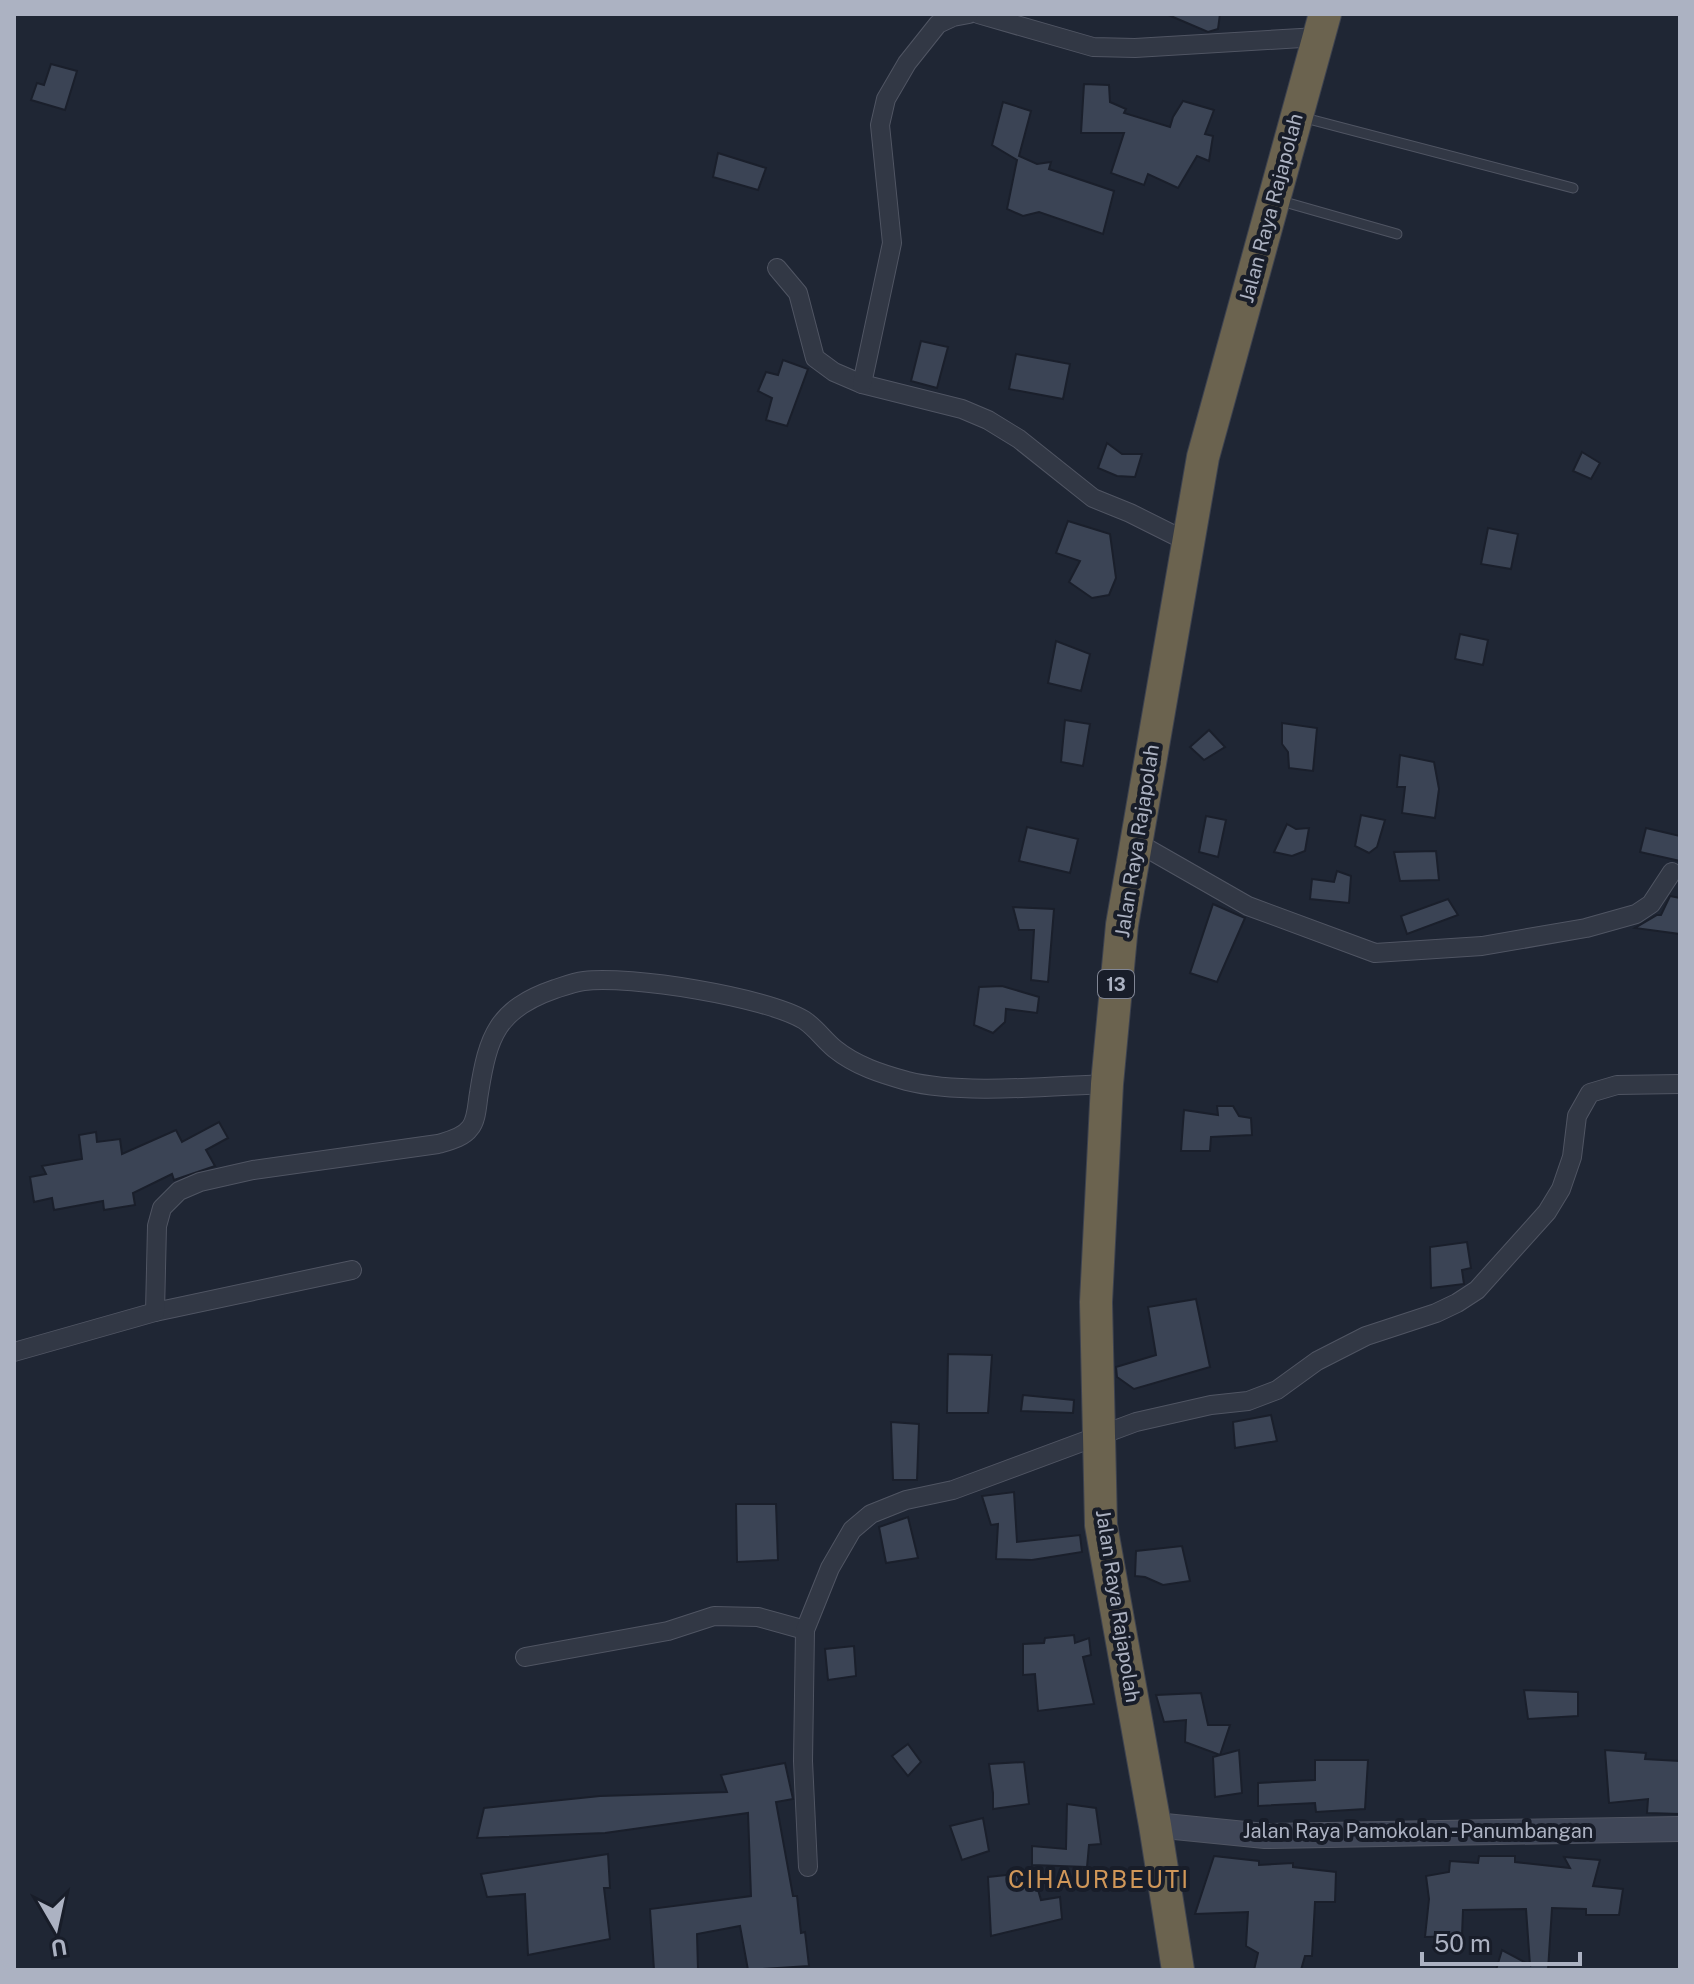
<svg xmlns="http://www.w3.org/2000/svg" width="1694" height="1984" viewBox="0 0 1694 1984" font-family="'Public Sans',sans-serif">
	<style>
		.building { fill: #3b4455; stroke: #1a1f2b; stroke-width: 2 }
		.lines { fill: none; stroke-linecap: round; stroke-linejoin: round }
		.lane-casing { stroke: #505563; stroke-width: 11 }
		.street-casing { stroke: #505563; stroke-width: 20 }
		.secondary-casing { stroke: #505563; stroke-width: 26 }
		.highway-casing { stroke: #3d424f; stroke-width: 34 }
		.lane { stroke: #323845; stroke-width: 9 }
		.street { stroke: #323845; stroke-width: 18 }
		.secondary { stroke: #404758; stroke-width: 24 }
		.highway { stroke: #6b634f; stroke-width: 32 }
		.labels { text-anchor: middle; dominant-baseline: central; stroke-width: 8; stroke-linejoin: round; paint-order: stroke }
		.shield { fill: #181d29; stroke: #808594; stroke-width: 2 }
		.shield-label { font-size: 18px; font-weight: bold; fill: #acb2c2 }
		.street-label { font-size: 20px; fill: #acb2c2; stroke: #181d29 }
		.quarter-label { font-size: 24px; letter-spacing: 2px; fill: #d09759; stroke: #181d29 }
	</style>
	<rect width="100%" height="100%" fill="#1f2634"/>
	<g class="building">
		<polygon points="1166,14 1220,14 1218,29 1208,32"/>
		<polygon points="51,64 77,71 65,110 31,100 37,83 44,85"/>
		<polygon points="1084,84 1109,85 1110,102 1126,109 1124,113 1170,127 1173,117 1183,101 1214,110 1205,134 1213,136 1209,161 1197,156 1178,188 1148,174 1144,185 1111,173 1124,133 1081,133"/>
		<polygon points="1003,102 1031,111 1019,156 1037,164 1051,162 1049,169 1114,191 1103,234 1039,212 1023,216 1007,209 1017,160 992,145"/>
		<polygon points="718,153 766,168 758,190 713,177"/>
		<polygon points="921,341 948,347 937,388 911,381"/>
		<polygon points="1016,354 1070,364 1063,399 1009,389"/>
		<polygon points="783,360 808,369 787,426 766,420 772,398 758,391 766,372 778,375"/>
		<polygon points="1107,443 1122,454 1142,454 1135,477 1117,476 1098,468"/>
		<polygon points="1582,452 1600,463 1591,479 1573,471"/>
		<polygon points="1068,521 1110,534 1116,578 1109,595 1092,598 1069,582 1080,561 1056,553"/>
		<polygon points="1488,528 1518,534 1511,569 1481,564"/>
		<polygon points="1460,634 1488,640 1483,665 1455,659"/>
		<polygon points="1056,641 1090,654 1081,691 1048,683"/>
		<polygon points="1065,720 1090,724 1083,766 1061,762"/>
		<polygon points="1282,723 1317,728 1313,771 1289,768 1288,752 1282,744"/>
		<polygon points="1209,730 1225,747 1204,760 1190,747"/>
		<polygon points="1400,755 1434,762 1439,789 1435,818 1402,813 1405,787 1397,787"/>
		<polygon points="1361,815 1385,820 1377,847 1369,853 1355,846"/>
		<polygon points="1206,816 1226,820 1218,857 1199,852"/>
		<polygon points="1287,824 1296,829 1309,828 1305,851 1292,856 1274,852"/>
		<polygon points="1027,827 1078,839 1070,873 1019,861"/>
		<polygon points="1646,828 1680,836 1680,861 1640,852"/>
		<polygon points="1436,851 1439,880 1400,881 1394,852"/>
		<polygon points="1337,871 1351,876 1349,903 1310,899 1312,879 1334,882"/>
		<polygon points="1670,896 1680,898 1680,934 1635,928 1657,915 1661,915"/>
		<polygon points="1448,899 1458,915 1407,934 1401,916"/>
		<polygon points="1213,904 1245,918 1217,982 1190,973"/>
		<polygon points="1013,907 1054,909 1048,982 1031,980 1034,930 1019,930"/>
		<polygon points="1002,986 1039,997 1037,1013 1006,1009 1005,1022 993,1033 974,1025 979,987"/>
		<polygon points="1217,1106 1233,1106 1239,1116 1251,1118 1252,1135 1211,1137 1210,1151 1181,1151 1184,1110 1218,1115"/>
		<polygon points="219,1122 228,1138 206,1150 215,1166 174,1180 172,1174 133,1193 135,1205 104,1210 103,1201 54,1210 52,1198 34,1202 30,1177 46,1174 42,1166 82,1159 79,1135 96,1132 97,1142 120,1139 122,1154 176,1130 182,1142"/>
		<polygon points="1467,1242 1471,1268 1462,1270 1464,1284 1431,1288 1430,1247"/>
		<polygon points="1196,1299 1210,1367 1134,1389 1117,1377 1116,1367 1156,1355 1148,1307"/>
		<polygon points="948,1354 992,1355 988,1413 947,1413"/>
		<polygon points="1023,1395 1074,1400 1073,1413 1021,1411"/>
		<polygon points="1271,1415 1277,1441 1235,1448 1233,1422"/>
		<polygon points="891,1422 919,1424 917,1480 893,1480"/>
		<polygon points="1014,1492 1017,1542 1080,1535 1082,1552 1032,1560 996,1559 998,1524 991,1525 982,1496"/>
		<polygon points="736,1504 776,1504 778,1560 737,1562"/>
		<polygon points="908,1517 918,1558 886,1563 879,1527"/>
		<polygon points="1182,1546 1190,1581 1163,1585 1145,1577 1135,1576 1136,1551"/>
		<polygon points="1074,1635 1075,1643 1089,1638 1091,1655 1083,1657 1094,1704 1038,1711 1035,1674 1023,1675 1023,1644 1044,1643 1045,1638"/>
		<polygon points="854,1646 856,1676 828,1680 825,1649"/>
		<polygon points="1524,1690 1578,1692 1578,1716 1528,1719"/>
		<polygon points="1201,1693 1208,1725 1230,1725 1220,1755 1185,1742 1186,1720 1164,1722 1156,1695"/>
		<polygon points="908,1744 921,1762 908,1776 892,1756"/>
		<polygon points="1239,1750 1242,1793 1215,1797 1213,1757"/>
		<polygon points="1605,1750 1646,1753 1645,1759 1680,1761 1680,1814 1647,1813 1648,1799 1609,1803"/>
		<polygon points="1315,1760 1368,1760 1365,1809 1316,1812 1315,1803 1258,1806 1258,1783 1315,1780"/>
		<polygon points="1024,1762 1029,1804 993,1809 993,1793 989,1764"/>
		<polygon points="785,1763 793,1799 776,1802 793,1896 797,1896 801,1933 805,1932 809,1966 748,1970 740,1926 697,1934 698,1970 654,1970 650,1909 751,1896 748,1813 605,1833 477,1838 484,1808 600,1796 727,1792 721,1775"/>
		<polygon points="1067,1804 1096,1808 1101,1844 1089,1845 1087,1867 1032,1865 1032,1846 1066,1849"/>
		<polygon points="983,1818 989,1851 962,1860 950,1826"/>
		<polygon points="608,1854 610,1888 604,1888 610,1939 528,1955 525,1894 487,1897 481,1874"/>
		<polygon points="1214,1856 1259,1861 1259,1865 1293,1863 1293,1867 1336,1872 1335,1902 1315,1902 1312,1956 1305,1956 1301,1970 1254,1970 1258,1953 1246,1946 1248,1912 1195,1914"/>
		<polygon points="1479,1856 1515,1856 1515,1862 1570,1868 1564,1857 1600,1860 1593,1886 1623,1889 1619,1915 1586,1915 1586,1909 1552,1908 1548,1970 1496,1970 1502,1950 1530,1965 1526,1909 1463,1910 1462,1936 1425,1937 1429,1899 1426,1876 1449,1872 1450,1861 1478,1863"/>
		<polygon points="1033,1872 1041,1900 1060,1897 1062,1919 991,1936 988,1877"/>
	</g>
	<g class="lines">
		<g class="lane-casing">
			<g id="lane">
				<polyline points="1301,117 1573,188"/>
				<polyline points="1281,201 1397,234"/>
			</g>
		</g>
		<g class="street-casing">
			<g id="street">
				<polyline points="978,14 1093,47 1135,48 1318,37"/>
				<polyline points="777,268 798,293 815,358 834,372 862,384 962,409 988,420 1019,439 1093,498 1130,513 1188,542"/>
				<polyline points="862,384 892,243 880,125 886,99 907,63 938,24 953,17 969,14"/>
				<polyline points="1136,842 1248,906 1375,953 1482,946 1586,928 1636,914 1651,904 1672,872"/>
				<polyline points="155,1312 352,1270"/>
				<path d="M14 1352 155 1312 157 1226 162 1208 179 1191 200 1182 253 1170 438 1144C448 1141 463 1138 470 1128 477 1120 477 1104 479 1093 488 1036 497 1009 555 989 564 986 575 982 584 981 629 975 766 997 804 1020 816 1028 824 1040 835 1049 856 1066 882 1074 907 1081 962 1095 1049 1086 1107 1084"/>
				<polyline points="525,1657 668,1631 714,1616 758,1617 805,1630"/>
				<polyline points="808,1867 803,1761 805,1630 830,1568 852,1530 871,1514 906,1500 953,1490 1136,1422 1211,1405 1248,1401 1277,1390 1317,1361 1366,1336 1436,1313 1457,1303 1477,1290 1547,1212 1561,1189 1572,1157 1577,1116 1590,1093 1617,1085 1680,1084"/>
			</g>
		</g>
		<g class="secondary-casing">
			<polyline id="secondary" points="1155,1825 1265,1836 1680,1829"/>
		</g>
		<g class="highway-casing">
			<polyline id="highway" points="1178,1970 1155,1825 1101,1525 1096,1302 1107,1084 1122,925 1203,457 1325,14"/>
		</g>
		<use href="#lane" class="lane"/>
		<use href="#street" class="street"/>
		<use href="#secondary" class="secondary"/>
		<use href="#highway" class="highway"/>
	</g>
	<g class="labels">
		<rect class="shield" x="1098" y="970" width="36" height="28" rx="6"/>
		<g class="shield-label">
			<text x="1116" y="984">13</text>
		</g>
		<g class="street-label">
			<text transform="translate(1271 208) rotate(-75)">Jalan Raya Rajapolah</text>
			<text transform="translate(1137 841) rotate(-81)">Jalan Raya Rajapolah</text>
			<text transform="translate(1118 1606) rotate(81)">Jalan Raya Rajapolah</text>
			<text x="1418" y="1831">Jalan Raya Pamokolan - Panumbangan</text>
		</g>
		<g class="quarter-label">
			<text x="1099" y="1879">CIHAURBEUTI</text>
		</g>
	</g>
	<rect width="1694" height="1984" fill="none" stroke="#acb2c2" stroke-width="32"/>
	<g transform="translate(56 1928) rotate(171)" stroke="#181d29" stroke-width="6" paint-order="stroke">
	<path d="M0-6L14 30L0 20L-14 30Z" fill="#acb2c2"/>
	<text y="-12" font-size="22" font-weight="bold" text-anchor="middle" fill="#acb2c2">U</text>
	</g>
	<path d="M1422 1952v12h158v-12" fill="none" stroke="#acb2c2" stroke-width="4"/>
	<text x="1434" y="1952" font-size="24" fill="#acb2c2" stroke="#181d29" stroke-width="6" paint-order="stroke">50 m</text>
</svg>
